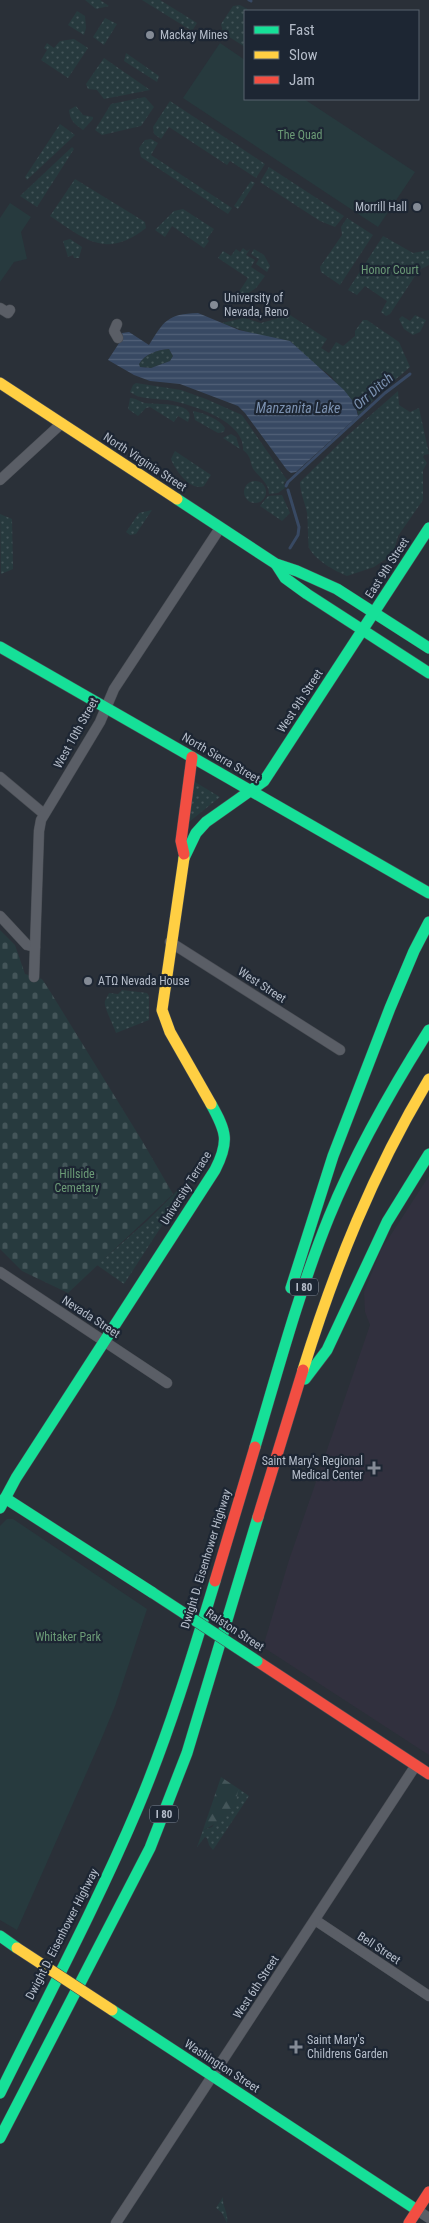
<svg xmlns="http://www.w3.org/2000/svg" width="429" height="2223" viewBox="0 0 429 2223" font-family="'Roboto Condensed',sans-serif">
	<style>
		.medical { fill: #31303e }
		.grass { fill: url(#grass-dots) }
		.forest { fill: url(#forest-firs) }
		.cemetery { fill: url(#cemetery-stones) }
		.park { fill: #273a3e }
		.water { fill: url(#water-rules); fill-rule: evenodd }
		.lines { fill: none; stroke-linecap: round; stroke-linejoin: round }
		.stream { stroke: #384963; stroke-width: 3 }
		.street-casing { stroke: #484c53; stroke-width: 11 }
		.fast-casing { stroke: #484c53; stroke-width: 12 }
		.slow-casing { stroke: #484c53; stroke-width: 12 }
		.jam-casing { stroke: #484c53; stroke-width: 12 }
		.street { stroke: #5a5e66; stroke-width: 10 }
		.fast { stroke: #16e098; stroke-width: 11 }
		.slow { stroke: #ffcf43; stroke-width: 11 }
		.jam { stroke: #f24e42; stroke-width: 11 }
		.fast-bridge-casing { stroke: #484c53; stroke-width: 12; stroke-linecap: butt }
		.slow-bridge-casing { stroke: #484c53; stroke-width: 12; stroke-linecap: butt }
		.fast-bridge { stroke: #16e098; stroke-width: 11 }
		.slow-bridge { stroke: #ffcf43; stroke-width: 11 }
		.poi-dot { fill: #848b96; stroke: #1d2633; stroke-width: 2 }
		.labels { text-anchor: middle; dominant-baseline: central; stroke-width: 4.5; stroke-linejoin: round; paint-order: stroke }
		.shield { fill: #1d2633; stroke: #878f9c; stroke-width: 1 }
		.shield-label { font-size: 11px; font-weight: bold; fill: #b4bcc9 }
		.poi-label { font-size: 12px; fill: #b4bcc9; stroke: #1d2633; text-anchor: start }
		.park-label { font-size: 12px; fill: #6b9a76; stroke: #1d2633 }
		.street-label { font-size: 12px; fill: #b4bcc9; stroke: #1d2633 }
		.water-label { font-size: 14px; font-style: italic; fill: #7c92b1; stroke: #1d2633 }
	</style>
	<defs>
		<pattern id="grass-dots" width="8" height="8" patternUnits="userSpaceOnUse" patternTransform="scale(1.25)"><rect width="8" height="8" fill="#273a3e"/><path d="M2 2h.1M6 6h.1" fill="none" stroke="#445559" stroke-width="1.8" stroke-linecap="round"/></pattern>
		<pattern id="forest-firs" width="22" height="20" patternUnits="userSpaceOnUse" patternTransform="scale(1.25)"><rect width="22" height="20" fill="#273a3e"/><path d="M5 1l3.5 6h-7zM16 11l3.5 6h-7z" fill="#445559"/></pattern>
		<pattern id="cemetery-stones" width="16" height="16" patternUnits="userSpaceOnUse" patternTransform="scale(1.25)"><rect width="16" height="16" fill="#273a3e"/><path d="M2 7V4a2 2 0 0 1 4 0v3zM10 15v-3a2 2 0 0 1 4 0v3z" fill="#445559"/></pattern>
		<pattern id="water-rules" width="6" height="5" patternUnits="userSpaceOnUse" patternTransform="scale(1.25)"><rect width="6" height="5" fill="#384963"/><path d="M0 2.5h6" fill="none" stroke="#526178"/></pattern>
	</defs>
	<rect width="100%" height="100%" fill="#2a3038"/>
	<polygon class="medical" points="429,1176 429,1755 263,1647 289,1560 370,1325 365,1312 364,1292 381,1250"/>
	<g class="grass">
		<polygon points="85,0 100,0 109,6 96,9"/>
		<polygon points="142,0 160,0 197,23 192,31"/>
		<polygon points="240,5 249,10 245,11 243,20 245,22 245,47 223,33 221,24 233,6"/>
		<polygon points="77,11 85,16 86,28 84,35 68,25"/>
		<polygon points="105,18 117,24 104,45 93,37"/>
		<polygon points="74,39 88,48 68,78 41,60 47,50 44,48 47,43 54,48 60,41"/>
		<polygon points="126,53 159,76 157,82 124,61"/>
		<polygon points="104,58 150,90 104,99 97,90 88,89 86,84"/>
		<polygon points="145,97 154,107 141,126 102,135 95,130 111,104"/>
		<polygon points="170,101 265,164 256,178 230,161 227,165 169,127 161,139 154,134 153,127"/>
		<path d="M76 106 83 115 93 117V119L83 130C74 124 70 120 69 110Z"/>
		<polygon points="60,124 75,135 27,180 25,177"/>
		<polygon points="151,139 158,143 151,155 232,208 228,214 141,157 139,148 145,140"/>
		<polygon points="72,147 74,149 37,207 20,196"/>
		<polygon points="269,167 344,216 335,227 320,221 260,182"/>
		<path d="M75 179 145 222 146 228C106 259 86 240 50 216Z"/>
		<polygon points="251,181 255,183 238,209 234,206"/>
		<polygon points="183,209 214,229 207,239 209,241 204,248 172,226 165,237 155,230 174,211"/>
		<polygon points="347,218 373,235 340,285 321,272 320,267 342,235 341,227"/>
		<polygon points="383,236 413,253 429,250 429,265 419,270 390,314 386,316 381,312 387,301 365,286 357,295 348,290"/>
		<polygon points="70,239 82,247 79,258 74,258 73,255 68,257 63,241"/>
		<polygon points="243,248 247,251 250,249 246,255 255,260 251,267 265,276 256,288 241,298 237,295 248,278 218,258 223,251 231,256 236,249 240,252"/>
		<polygon points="254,249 264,255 270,266 267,272 256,264 259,259 251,254"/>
		<polygon points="290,315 327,339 321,348 329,353 336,342 343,346 355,336 355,331 363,320 367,320 399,342 410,367 379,394 358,416 358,412 331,376 313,363 290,341 253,334 222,323 244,318 261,323"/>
		<polygon points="415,315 426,320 420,332 413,335 404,329 399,319 402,316 410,321"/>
		<path d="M169 349 173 356 170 361 151 368 140 367 139 364C145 354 157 350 169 349Z"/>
		<path d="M136 383 181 390 206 399 242 415 287 480 284 483 285 488 278 493 269 494C269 483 260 478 254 470 249 463 253 458 243 450 246 421 190 404 168 400 157 399 147 399 137 396L130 392 133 385Z"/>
		<path d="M398 391 399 405 410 412 419 408 429 454 424 455 423 457 427 463 423 470V500L398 536 393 554 374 567 347 576C335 571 315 560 309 548 308 545 308 520 307 513 305 502 300 493 300 482L347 436Z"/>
		<path d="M130 398C136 398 140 402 145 403 156 405 199 401 188 422L178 416 174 422 150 407 146 408 138 416 128 409Z"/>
		<path d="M193 411C204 413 219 419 225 428L224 432 218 433 195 420Z"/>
		<polygon points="231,434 236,437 240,449 223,438"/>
		<path d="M175 451 211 475 204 486C191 492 175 470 171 459Z"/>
		<circle cx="255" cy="492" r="11"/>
		<polygon points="282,495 290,513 282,521 260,506 268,496"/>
		<polygon points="152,510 136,534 130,535 126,532 139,513"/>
		<polygon points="0,514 12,519 13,569 1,574"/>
		<polygon points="195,782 220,797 189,822"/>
		<path d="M122 990 147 993 149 996V1020L116 1033C114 1026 103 1006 105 1001 106 998 108 996 109 993L118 994Z"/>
		<polygon points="198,1170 124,1284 97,1265 147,1221"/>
		<polygon points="239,1789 249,1796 213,1850 209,1845 207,1838 205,1837 197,1847 203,1830 212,1827"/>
		<path d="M223 2197C222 2207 229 2213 227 2223L222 2213 216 2208Z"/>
	</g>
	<path class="forest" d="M221 1777 239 1789C237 1794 237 1797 236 1801 231 1815 215 1825 203 1830Z"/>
	<polygon class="cemetery" points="0,930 15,945 25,974 42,979 48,988 141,1139 173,1194 68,1293 22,1271 0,1249"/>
	<g class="park">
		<polygon points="220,43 245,60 245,99 304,99 415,172 378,227 183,98"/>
		<polygon points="10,203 31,217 21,232 27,259 14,262 0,282 0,218"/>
		<polygon points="7,1519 13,1519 147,1609 115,1706 101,1740 17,1930 0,1920 0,1526"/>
	</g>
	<path class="water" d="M198 313 239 330 290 341 344 390 355 404 358 416 296 472 291 473 287 470 245 413 238 406 180 384 150 381 134 375 108 360 123 337 122 333 129 332 149 345C164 321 167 314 198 313ZM169 349 173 356 170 361 151 368 140 367 139 364C145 354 157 350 169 349Z"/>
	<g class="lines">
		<g class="stream">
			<polyline points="249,0 251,1"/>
			<polyline points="286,486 288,482 385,393 410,374"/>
			<polyline points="288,490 299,527 298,535 290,548"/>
		</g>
		<g class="street-casing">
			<g id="street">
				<polyline points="0,308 8,313 10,310"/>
				<polyline points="117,324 114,331 118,338"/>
				<polyline points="0,480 62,423"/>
				<polyline points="0,777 44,814"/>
				<polyline points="0,916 27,945 35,947"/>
				<polyline points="170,942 340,1050"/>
				<polyline points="34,977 39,831 41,820 100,722 114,689 220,528"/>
				<polyline points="0,1272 167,1383"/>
				<polyline points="315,1920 429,1996"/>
				<polyline points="417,2210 429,2218"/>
				<polyline points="116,2223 416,1765"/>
			</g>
		</g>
		<g class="fast-casing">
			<g id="fast">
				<polyline points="177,499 276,564 297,571 337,589 429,648"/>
				<polyline points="276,564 285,578 307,594 429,673"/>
				<polyline points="0,647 429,893"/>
				<polyline points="184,858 196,833 206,822 264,781 429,528"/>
				<polyline points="291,1288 333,1156 390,1008 414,951 429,922"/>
				<polyline points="305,1379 327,1350 387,1222 429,1154"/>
				<path d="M255 1447C278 1370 299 1291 329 1217 356 1151 391 1090 429 1030"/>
				<polyline points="5,1498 153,1593"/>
				<path d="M0 1508 16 1478 215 1170C230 1141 226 1131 211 1104"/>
				<polyline points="0,1936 17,1948"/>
				<polyline points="112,2010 417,2210"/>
				<path d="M0 2093C47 1998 97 1904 138 1807 169 1733 192 1657 215 1581"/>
				<polyline points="0,2138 150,1848 187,1753 258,1517"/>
			</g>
		</g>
		<g class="slow-casing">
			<g id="slow">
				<polyline points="0,383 177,499"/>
				<polyline points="184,858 162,1010 170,1032 211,1104"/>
				<path d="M303 1370C335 1267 373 1172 429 1079"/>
			</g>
		</g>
		<g class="jam-casing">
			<g id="jam">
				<polyline points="184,854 181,841 192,757"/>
				<polyline points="258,1517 303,1370"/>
				<polyline points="215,1581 255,1447"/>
				<polyline points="257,1661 429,1774"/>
				<polyline points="409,2223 429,2192"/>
			</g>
		</g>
		<use href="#street" class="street"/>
		<use href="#fast" class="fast"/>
		<use href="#slow" class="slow"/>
		<use href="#jam" class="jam"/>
		<g class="fast-bridge-casing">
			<polyline id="fast-bridge" points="153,1593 257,1661"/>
		</g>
		<g class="slow-bridge-casing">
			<polyline id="slow-bridge" points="17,1948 112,2010"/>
		</g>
		<use href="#fast-bridge" class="fast-bridge"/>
		<use href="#slow-bridge" class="slow-bridge"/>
	</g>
	<g class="poi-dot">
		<circle cx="150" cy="35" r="5"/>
		<circle cx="417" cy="207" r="5"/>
		<circle cx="214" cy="305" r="5"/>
		<circle cx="88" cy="981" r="5"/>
		<path d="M371.5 1460.5h5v5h5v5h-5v5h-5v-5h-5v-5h5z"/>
		<path d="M293.5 2039.5h5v5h5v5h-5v5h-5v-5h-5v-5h5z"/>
	</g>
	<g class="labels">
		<g class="shield">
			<rect x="290" y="1278.5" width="28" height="17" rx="4"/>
			<rect x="150" y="1805.5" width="28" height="17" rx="4"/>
		</g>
		<g class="shield-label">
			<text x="304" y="1287">I 80</text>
			<text x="164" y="1814">I 80</text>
		</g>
		<g class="poi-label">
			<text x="160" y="35">Mackay Mines</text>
			<text x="407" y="207" text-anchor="end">Morrill Hall</text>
			<text x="224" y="298">University of<tspan x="224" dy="14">Nevada, Reno</tspan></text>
			<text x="98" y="981">ΑΤΩ Nevada House</text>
			<text x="363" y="1461" text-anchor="end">Saint Mary's Regional<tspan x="363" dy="14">Medical Center</tspan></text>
			<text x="307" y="2040">Saint Mary's<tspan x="307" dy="14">Childrens Garden</tspan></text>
		</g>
		<g class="park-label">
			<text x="300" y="135">The Quad</text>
			<text x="390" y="270">Honor Court</text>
			<text x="77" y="1174">Hillside<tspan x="77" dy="14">Cemetary</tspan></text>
			<text x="68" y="1637">Whitaker Park</text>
		</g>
		<g class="street-label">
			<text transform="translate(145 462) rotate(33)">North Virginia Street</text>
			<text transform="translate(387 568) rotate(-57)">East 9th Street</text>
			<text transform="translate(300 701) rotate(-57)">West 9th Street</text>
			<text transform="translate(76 733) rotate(-61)">West 10th Street</text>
			<text transform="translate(221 758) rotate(30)">North Sierra Street</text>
			<text transform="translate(262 985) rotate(33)">West Street</text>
			<text transform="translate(186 1188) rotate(-58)">University Terrace</text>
			<text transform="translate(91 1317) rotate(33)">Nevada Street</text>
			<text transform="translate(206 1559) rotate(-73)">Dwight D. Eisenhower Highway</text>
			<text transform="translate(235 1630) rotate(33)">Ralston Street</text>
			<text transform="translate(62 1934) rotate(-63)">Dwight D. Eisenhower Highway</text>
			<text transform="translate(379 1948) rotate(33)">Bell Street</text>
			<text transform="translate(256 1987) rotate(-57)">West 6th Street</text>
			<text transform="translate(222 2066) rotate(33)">Washington Street</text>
		</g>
		<g class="water-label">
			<text transform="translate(373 391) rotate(-41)">Orr Ditch</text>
			<text x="298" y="408">Manzanita Lake</text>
		</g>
	</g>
	<rect x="244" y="10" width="175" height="90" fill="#1d2633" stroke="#59626f"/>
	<rect x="254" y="26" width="25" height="8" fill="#16e098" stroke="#59626f"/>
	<text x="289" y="35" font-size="15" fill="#b4bcc9">Fast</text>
	<rect x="254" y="51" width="25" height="8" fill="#ffcf43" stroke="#59626f"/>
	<text x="289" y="60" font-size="15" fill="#b4bcc9">Slow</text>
	<rect x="254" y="76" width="25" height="8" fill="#f24e42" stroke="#59626f"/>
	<text x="289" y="85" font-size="15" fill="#b4bcc9">Jam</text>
</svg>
